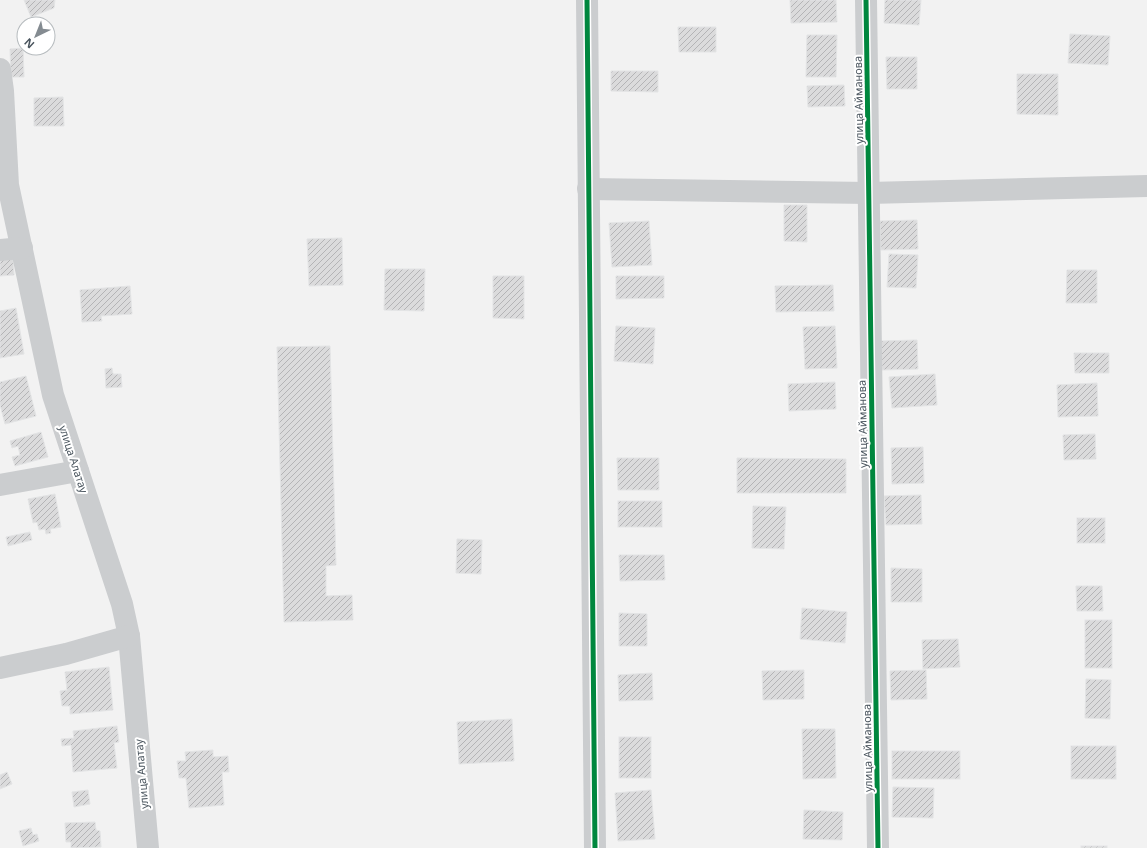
<svg xmlns="http://www.w3.org/2000/svg" width="1147" height="848" viewBox="0 0 1147 848" font-family="'Noto Sans',sans-serif">
	<style>
		.building { fill: url(#building-hatch); stroke: #e3e4e5 }
		.lines { fill: none; stroke-linecap: round; stroke-linejoin: round }
		.minor { stroke: #cbcdcf; stroke-width: 22 }
		.cycleway-casing { stroke: #fff; stroke-width: 8 }
		.cycleway { stroke: #00873e; stroke-width: 5 }
		.labels { text-anchor: middle; dominant-baseline: central; stroke-width: 4; stroke-linejoin: round; paint-order: stroke }
		.street-label { font-size: 11px; fill: #49545d; stroke: #fff }
	</style>
	<defs>
		<pattern id="building-hatch" width="6" height="6" patternUnits="userSpaceOnUse"><rect width="6" height="6" fill="#dbdbdc"/><path d="M-1 1l2-2M0 6l6-6M5 7l2-2" fill="none" stroke="#b4b4b6"/></pattern>
	</defs>
	<rect width="100%" height="100%" fill="#f2f2f2"/>
	<g class="building">
		<polygon points="24,0 55,0 54,8 31,17"/>
		<polygon points="790,0 836,0 837,22 791,23"/>
		<polygon points="885,0 921,0 919,25 884,23"/>
		<polygon points="678,27 716,27 716,52 679,52"/>
		<polygon points="1070,34 1110,36 1108,65 1068,63"/>
		<polygon points="807,35 837,35 836,77 806,77"/>
		<polygon points="23,48 24,77 11,77 10,49"/>
		<polygon points="886,57 917,57 917,89 887,89"/>
		<polygon points="611,71 658,71 658,92 611,91"/>
		<polygon points="1017,74 1058,74 1058,115 1017,114"/>
		<polygon points="844,85 845,106 808,107 807,86"/>
		<polygon points="63,97 64,126 34,126 34,98"/>
		<polygon points="784,205 807,205 807,242 784,241"/>
		<polygon points="917,220 918,249 881,250 880,221"/>
		<polygon points="649,221 652,265 612,267 609,223"/>
		<polygon points="342,238 343,285 309,286 307,239"/>
		<polygon points="889,254 918,255 916,288 887,287"/>
		<polygon points="13,258 14,275 0,276 0,259"/>
		<polygon points="385,269 425,269 424,311 384,310"/>
		<polygon points="1067,270 1097,270 1097,303 1066,303"/>
		<polygon points="493,276 524,276 524,319 493,318"/>
		<polygon points="616,276 664,276 664,298 616,299"/>
		<polygon points="833,285 834,311 776,312 775,286"/>
		<polygon points="130,286 132,314 101,316 102,321 82,322 80,290"/>
		<polygon points="16,308 24,354 0,358 0,311"/>
		<polygon points="616,326 655,328 653,364 614,361"/>
		<polygon points="835,326 837,368 805,369 803,327"/>
		<polygon points="917,340 918,369 882,370 881,341"/>
		<polygon points="330,346 336,565 326,566 326,596 352,595 353,620 284,622 277,347"/>
		<polygon points="1074,353 1109,353 1109,373 1075,373"/>
		<polygon points="112,368 113,374 121,374 122,387 106,388 105,369"/>
		<polygon points="935,374 937,405 892,408 889,377"/>
		<polygon points="26,376 36,416 5,424 0,405 0,382"/>
		<polygon points="835,382 836,409 789,411 788,384"/>
		<polygon points="1097,383 1098,416 1058,417 1057,385"/>
		<polygon points="41,432 48,457 15,466 12,457 20,455 18,446 12,448 10,441"/>
		<polygon points="1095,434 1096,459 1064,460 1063,435"/>
		<polygon points="923,447 924,483 892,484 891,448"/>
		<polygon points="617,458 659,458 659,490 618,490"/>
		<polygon points="737,458 846,459 846,493 737,493"/>
		<polygon points="55,494 61,527 50,529 51,533 46,534 45,529 39,530 37,522 33,523 28,499"/>
		<polygon points="921,495 922,524 886,525 884,496"/>
		<rect x="618" y="501" width="44" height="26"/>
		<polygon points="753,506 786,507 784,549 752,548"/>
		<rect x="1077" y="518" width="28" height="25"/>
		<polygon points="30,532 32,540 8,546 6,537"/>
		<polygon points="457,539 482,540 481,574 456,573"/>
		<polygon points="619,555 664,555 665,580 620,581"/>
		<polygon points="891,568 922,569 922,602 891,602"/>
		<polygon points="1076,586 1102,586 1103,611 1077,611"/>
		<polygon points="802,608 847,612 845,643 800,639"/>
		<polygon points="619,613 647,614 647,646 619,646"/>
		<rect x="1085" y="620" width="27" height="48"/>
		<polygon points="958,639 960,667 923,669 922,640"/>
		<polygon points="109,667 113,710 70,714 70,706 62,706 60,691 67,690 65,672"/>
		<polygon points="804,670 804,699 763,700 762,671"/>
		<polygon points="926,670 927,699 891,700 890,671"/>
		<polygon points="652,673 653,700 619,701 618,675"/>
		<polygon points="1086,679 1111,680 1110,719 1085,718"/>
		<polygon points="512,719 514,761 459,764 457,722"/>
		<polygon points="117,726 119,742 114,743 117,768 73,772 71,745 62,746 61,739 74,738 73,731"/>
		<polygon points="802,729 835,729 836,778 803,779"/>
		<rect x="619" y="737" width="32" height="41"/>
		<rect x="1071" y="746" width="45" height="33"/>
		<polygon points="213,750 213,757 228,756 229,772 222,772 224,805 189,808 186,778 179,778 177,761 186,761 185,752"/>
		<rect x="892" y="751" width="68" height="28"/>
		<polygon points="7,772 12,784 0,789 0,775"/>
		<polygon points="893,787 934,788 933,818 892,817"/>
		<polygon points="88,790 90,804 74,807 72,792"/>
		<polygon points="651,790 655,839 618,841 615,793"/>
		<polygon points="804,810 843,812 842,840 803,839"/>
		<polygon points="95,822 96,830 100,831 101,847 71,848 71,842 66,842 65,823"/>
		<polygon points="31,828 33,835 37,834 39,841 23,846 19,831"/>
		<rect x="1081" y="846" width="26" height="2"/>
	</g>
	<g class="lines">
		<g class="minor">
			<polyline points="587,0 595,848"/>
			<polyline points="866,0 878,848"/>
			<polyline points="0,69 3,91 8,185 53,395 122,604 129,636 148,848"/>
			<polyline points="588,189 869,193 1147,186"/>
			<polyline points="0,250 22,248"/>
			<polyline points="0,485 78,471"/>
			<polyline points="0,668 66,654 129,636"/>
		</g>
		<g class="cycleway-casing">
			<g id="cycleway">
				<polyline points="587,0 595,848"/>
				<polyline points="866,0 878,848"/>
			</g>
		</g>
		<use href="#cycleway" class="cycleway"/>
	</g>
	<g class="labels">
		<g class="street-label">
			<text transform="translate(858 100) rotate(-91)">улица Айманова</text>
			<text transform="translate(862 424) rotate(-91)">улица Айманова</text>
			<text transform="translate(74 459) rotate(72)">улица Алатау</text>
			<text transform="translate(867 748) rotate(-91)">улица Айманова</text>
			<text transform="translate(141 774) rotate(-95)">улица Алатау</text>
		</g>
	</g>
	<g transform="translate(36 36) rotate(223)"><circle r="19" fill="#ffffff" stroke="#b6bbbe"/>
	<path d="M0-3L7 15L0 10L-7 15Z" fill="#848b91"/>
	<text y="-6" font-size="11" font-weight="bold" text-anchor="middle" fill="#49545d">N</text>
	</g>
</svg>
